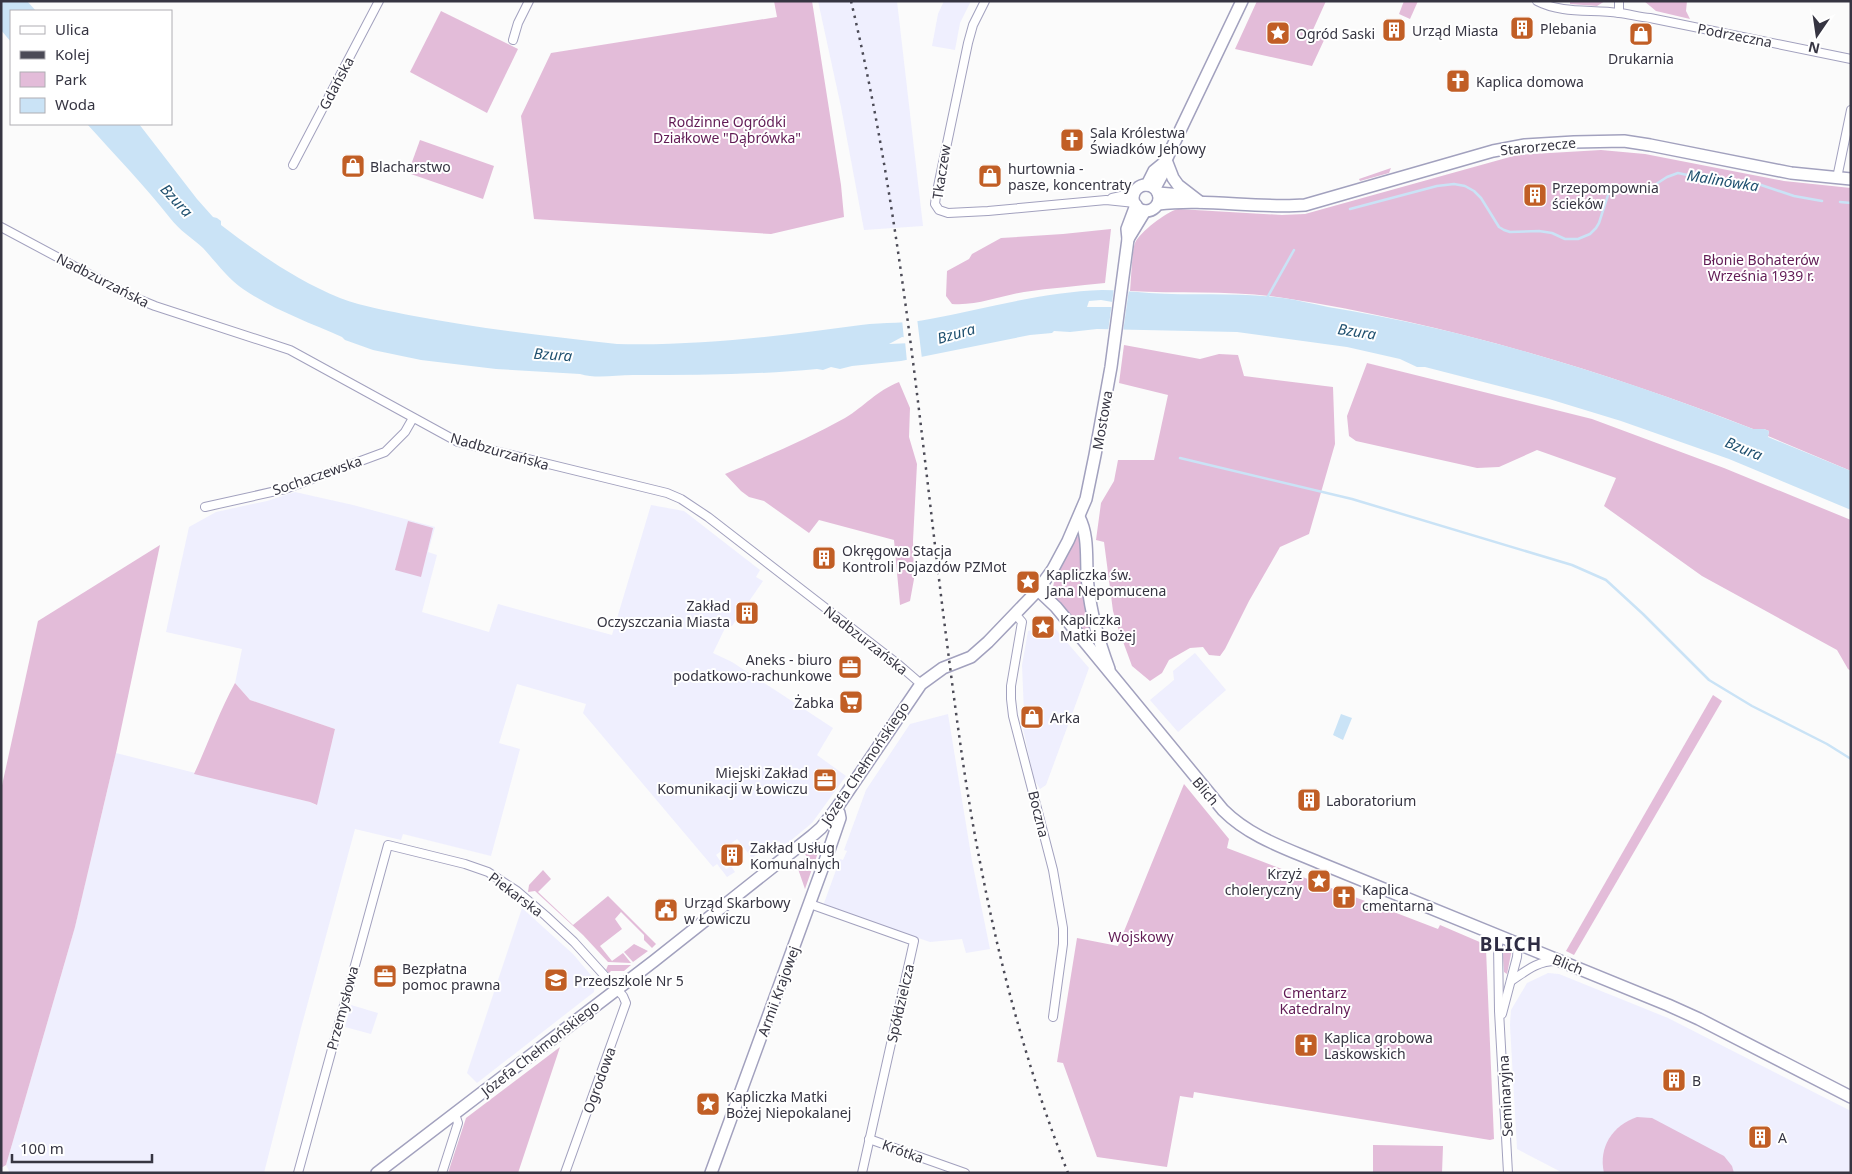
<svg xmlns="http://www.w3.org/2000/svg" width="1852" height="1174" viewBox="0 0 1852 1174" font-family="'Noto Sans',sans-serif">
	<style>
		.built { fill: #efeffe }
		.green { fill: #e3bcd9 }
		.water { fill: #cae3f6; fill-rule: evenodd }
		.pier { fill: #fbfbfb }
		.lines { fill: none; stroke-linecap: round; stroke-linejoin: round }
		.stream { stroke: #cae3f6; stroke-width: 2.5 }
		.street-casing { stroke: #a2a1be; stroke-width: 10 }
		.secondary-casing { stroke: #a2a1be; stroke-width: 14 }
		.street { stroke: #fff; stroke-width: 8 }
		.secondary { stroke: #fff; stroke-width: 11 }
		.rail { stroke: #4b4a56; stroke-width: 2.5; stroke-dasharray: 2.5 5; stroke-linecap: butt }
		.labels { text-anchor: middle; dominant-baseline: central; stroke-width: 4; stroke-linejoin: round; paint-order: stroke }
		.poi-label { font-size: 14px; fill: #363542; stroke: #fff; text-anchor: start }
		.street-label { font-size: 14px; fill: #363542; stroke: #fff }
		.park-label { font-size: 14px; fill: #611b55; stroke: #fff }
		.water-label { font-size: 15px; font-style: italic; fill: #1f506f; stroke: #fff }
		.district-label { font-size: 19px; font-weight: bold; letter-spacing: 1px; fill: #2e2c43; stroke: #fff }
	</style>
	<rect width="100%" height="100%" fill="#fbfbfb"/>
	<g class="built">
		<polygon points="818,1 897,1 923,226 864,230 841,107"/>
		<polygon points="944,1 971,1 960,23 955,50 932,46 938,14"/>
		<polygon points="295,492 353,505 435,527 428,552 437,555 422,612 489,632 498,604 612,635 651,505 684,511 760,570 756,577 763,581 732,626 727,624 713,653 732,662 833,728 817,755 846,776 812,823 789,842 782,845 779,841 771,847 768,845 752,858 737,839 716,855 726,869 731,866 735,872 727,877 717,864 713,867 583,713 586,704 517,684 499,743 520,749 491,856 403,834 401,840 355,829 301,1028 264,1173 10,1173 6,1165 75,927 116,753 310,802 316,805 335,729 250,700 235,683 242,649 166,632 189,527 216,512 267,501"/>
		<polygon points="1052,625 1089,668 1046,785 1040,789 1034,779 1020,715 1024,713 1022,665 1028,631"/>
		<polygon points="1195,653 1226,690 1178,732 1150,700 1174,680 1173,671"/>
		<polygon points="948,714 972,861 990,949 966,953 962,939 930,942 823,906 840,859 843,860 847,851 844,850 866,790 910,724"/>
		<polygon points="522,908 573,954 595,980 594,992 477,1083 467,1073"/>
		<polygon points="1548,973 1559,974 1668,1018 1851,1111 1851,1173 1563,1173 1517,1149 1510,1025 1511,1010 1527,983"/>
		<polygon points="351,1005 378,1013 371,1034 345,1027"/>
	</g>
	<g class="green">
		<polygon points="774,1 812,1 841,185 844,217 771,234 534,219 521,116 551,53 777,17"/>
		<polygon points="1257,1 1326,1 1312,32 1325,38 1312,66 1235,49"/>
		<polygon points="1404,1 1418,1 1410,19 1399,14"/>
		<path d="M1570 1C1582 3 1593 1 1605 1L1597 6 1570 4Z"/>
		<polygon points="1644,1 1687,1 1686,11 1690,19 1656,11"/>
		<polygon points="441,11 518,49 487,113 410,72"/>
		<polygon points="420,140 494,166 483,199 408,173"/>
		<path d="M1601 150 1645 154 1784 181 1851 188V471L1768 436 1769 431 1764 429H1753C1601 370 1445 323 1284 298 1233 290 1181 294 1130 291 1131 282 1132 250 1135 243 1140 232 1166 212 1178 209L1282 215 1305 214 1517 155Z"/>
		<polygon points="1391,168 1389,173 1360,181 1359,179"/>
		<path d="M1111 229 1105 283C1078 286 1051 288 1024 292 1000 296 977 306 952 304L946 296 947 271 969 259 972 254 1001 238 1063 234Z"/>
		<polygon points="1124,345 1200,359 1219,354 1238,355 1244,376 1333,387 1335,444 1309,534 1280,547 1249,601 1225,649 1220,656 1209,655 1203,647 1190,648 1169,660 1162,673 1150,681 1132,666 1118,628 1113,611 1104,542 1096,540 1101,503 1114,481 1118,460 1154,460 1168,395 1119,383"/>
		<polygon points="1367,363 1592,419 1724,468 1851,520 1851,671 1848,669 1837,650 1702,576 1604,506 1616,478 1537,450 1499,467 1477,468 1356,441 1349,436 1347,416"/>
		<path d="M899 382 910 408 909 437 917 464 913 541 914 579 910 601 900 605 894 540 819 520 809 533 764 501 749 497 741 491 725 474C765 457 807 439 845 418 865 406 876 391 899 382Z"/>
		<polygon points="408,521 433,528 421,577 395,570"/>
		<path d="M1080 533 1083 595 1094 645C1085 634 1054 601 1053 589 1053 577 1072 543 1080 533Z"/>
		<polygon points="160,545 116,753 75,927 6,1165 1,1168 1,790 38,621"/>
		<path d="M235 683 250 700 335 729 317 805 310 802 194 774C208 744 219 712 235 683Z"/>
		<polygon points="1713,695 1722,701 1574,955 1566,951"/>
		<polygon points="1184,784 1229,839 1227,848 1438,929 1440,925 1482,943 1486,949 1494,1139 1490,1140 1194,1092 1193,1098 1180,1096 1167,1167 1097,1157 1063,1063 1057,1062 1077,938 1118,946"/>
		<polygon points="819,842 821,844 814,864 803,860 807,857 805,854"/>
		<polygon points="801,862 813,866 805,889 797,866"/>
		<polygon points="543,870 551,879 538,892 573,925 608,896 656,944 652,948 644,940 644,935 621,912 615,919 622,929 600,946 612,961 623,953 631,963 608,962 583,935 535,891 528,892 529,885"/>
		<polygon points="634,944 648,951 633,962 624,952"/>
		<path d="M1506 945H1509L1512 949 1507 974 1504 972C1504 963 1501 952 1506 945Z"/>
		<polygon points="608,965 631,965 624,971 611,971 609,973 606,970"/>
		<polygon points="560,1047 518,1173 448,1173 466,1118"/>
		<path d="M1637 1117 1652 1118 1724 1156 1732 1166 1734 1173H1604C1598 1147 1613 1125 1637 1117Z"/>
		<polygon points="1373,1145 1443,1146 1442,1173 1373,1173"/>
	</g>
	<g class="water">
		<polygon points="1,1 27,1 36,11 11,11 11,42 1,30"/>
		<path d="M87 124H139L197 199 213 217 217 218 221 221V225C259 254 296 280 340 298 364 307 389 311 414 316 481 329 550 336 617 344 699 346 780 336 861 325 884 322 908 324 930 319 987 308 1044 292 1102 290 1118 290 1134 292 1149 293 1194 296 1238 292 1283 298 1298 300 1313 304 1328 307 1474 331 1615 375 1753 429H1764L1769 431 1768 437 1851 471V510L1729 459 1621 421 1549 399 1425 367H1417L1400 359 1347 347 1237 332 1097 329 1070 332 1054 331 1052 333 1030 335 901 361 852 366 840 369 831 367 823 370 817 369C756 375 694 375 633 375 615 375 597 379 580 374L496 369 421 360 373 350 345 340 342 337C308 322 274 310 243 289 227 278 216 262 203 248 192 238 179 230 170 218 144 185 115 155 87 124ZM1101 300 1124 304 1113 307H1087L1089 301ZM902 337 919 339 912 343 889 344Z"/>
		<polygon points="1341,714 1352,718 1343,740 1333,735"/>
	</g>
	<g class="pier">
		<polygon points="1114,288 1129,289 1123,332 1108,332"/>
		<polygon points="917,318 922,359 907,362 905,341 909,340 904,340 902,319"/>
	</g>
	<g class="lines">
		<g class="stream">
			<polyline points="1840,202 1851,203"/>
			<polyline points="1350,209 1437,186 1454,184 1465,186 1474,191 1481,198 1499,227 1504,230 1510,232 1539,231 1552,233 1565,239 1578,239 1590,234 1596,228 1599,223 1609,192 1615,187 1626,185 1653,186 1667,177 1678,173 1730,184 1761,185 1794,196 1822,201"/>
			<polyline points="1267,298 1294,250"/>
			<polyline points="1180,458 1352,499 1572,565 1606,580 1643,614 1709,680 1752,706 1827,744 1851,759"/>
		</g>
		<g class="street-casing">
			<g id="street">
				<polyline points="985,1 973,25 968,43 936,196 935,204 939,210 948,213 988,211 1106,200 1135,203"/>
				<path d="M1537 1C1562 14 1591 9 1619 13 1629 14 1639 17 1650 18L1851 59"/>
				<polyline points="1619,13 1619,1"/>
				<polyline points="513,40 518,23 529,1"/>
				<polyline points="293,165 379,1"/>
				<polyline points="1837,178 1851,110"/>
				<polyline points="1112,198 1134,193"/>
				<polyline points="1,227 128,295 155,306 290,350 458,442 667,493 681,499 708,517 899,665 921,684"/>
				<polyline points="205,507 285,489 385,452 405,432 413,418"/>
				<polyline points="1015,614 1022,622 1011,686 1011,699 1013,716 1053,870 1063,928 1063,944 1053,1017"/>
				<polyline points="810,904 914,941 862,1173"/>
				<polyline points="1501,936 1498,944 1499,1011 1508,1173"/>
				<path d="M1511 981C1526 971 1537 961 1556 961"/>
				<polyline points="1502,1014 1517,957 1518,943"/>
				<polyline points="869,1139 965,1173"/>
				<polyline points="298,1173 388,845 465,864 488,872 517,891 546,916 574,942 623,996 626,1003 565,1173"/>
				<polyline points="442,1173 458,1123 455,1114"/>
			</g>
		</g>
		<g class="secondary-casing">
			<g id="secondary">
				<polyline points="1166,160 1173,178 1178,185 1200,202"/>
				<polyline points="1147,185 1154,171 1165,162"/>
				<circle cx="1146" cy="198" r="13"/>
				<polyline points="1155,188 1162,175 1166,160 1242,1"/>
				<polyline points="1158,193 1182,195 1192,199"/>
				<path d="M1158 204C1207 198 1256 209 1305 205L1493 151 1525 145 1574 142 1624 141 1650 145 1791 173 1851 179"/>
				<polyline points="1128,239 1145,211"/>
				<path d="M1079 517C1090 538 1085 563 1088 586 1091 614 1099 642 1109 669"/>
				<path d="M1038 590 1056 607 1223 810C1250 837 1285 848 1320 863L1668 1005 1699 1019 1851 1097"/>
				<polyline points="377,1173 654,961 813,835 821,828 836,809 921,684 943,668 971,657 988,642 1038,590 1053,569 1068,541 1086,499 1095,455 1111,367 1128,239 1127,229 1136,205"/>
				<polyline points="711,1173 829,850 840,818 839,813 836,809"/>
			</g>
		</g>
		<use href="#street" class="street"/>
		<use href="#secondary" class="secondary"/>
		<path class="rail" d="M851 1C899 202 918 408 943 612 954 697 964 783 981 867 1001 971 1029 1074 1068 1173"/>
	</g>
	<defs>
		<g id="building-square" transform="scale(1.25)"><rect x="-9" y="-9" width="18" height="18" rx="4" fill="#c15e25" stroke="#fff"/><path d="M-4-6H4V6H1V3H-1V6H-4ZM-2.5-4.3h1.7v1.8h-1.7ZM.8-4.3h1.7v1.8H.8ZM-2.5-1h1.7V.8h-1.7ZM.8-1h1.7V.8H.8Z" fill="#fff"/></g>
		<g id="sight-square" transform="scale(1.25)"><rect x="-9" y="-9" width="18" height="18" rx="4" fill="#c15e25" stroke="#fff"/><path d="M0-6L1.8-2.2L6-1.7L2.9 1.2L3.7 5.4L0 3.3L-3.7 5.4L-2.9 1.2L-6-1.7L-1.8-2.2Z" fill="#fff"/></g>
		<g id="shop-square" transform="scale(1.25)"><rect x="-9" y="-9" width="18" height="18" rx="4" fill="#c15e25" stroke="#fff"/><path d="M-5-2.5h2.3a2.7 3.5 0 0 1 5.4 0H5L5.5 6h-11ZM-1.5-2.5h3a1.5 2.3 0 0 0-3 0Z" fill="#fff"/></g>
		<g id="church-square" transform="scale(1.25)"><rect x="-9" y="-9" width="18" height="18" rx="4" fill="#c15e25" stroke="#fff"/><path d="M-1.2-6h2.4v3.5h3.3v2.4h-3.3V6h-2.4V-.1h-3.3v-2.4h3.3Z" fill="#fff"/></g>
		<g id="office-square" transform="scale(1.25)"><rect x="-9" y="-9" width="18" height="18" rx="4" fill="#c15e25" stroke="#fff"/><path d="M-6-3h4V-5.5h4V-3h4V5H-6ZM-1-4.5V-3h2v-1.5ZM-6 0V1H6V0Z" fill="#fff"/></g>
		<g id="supermarket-square" transform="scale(1.25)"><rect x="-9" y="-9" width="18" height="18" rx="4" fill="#c15e25" stroke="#fff"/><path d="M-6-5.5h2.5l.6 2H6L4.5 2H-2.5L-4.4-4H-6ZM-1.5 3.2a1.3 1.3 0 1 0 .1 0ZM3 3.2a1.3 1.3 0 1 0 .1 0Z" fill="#fff"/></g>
		<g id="civic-square" transform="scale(1.25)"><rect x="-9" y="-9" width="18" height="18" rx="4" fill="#c15e25" stroke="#fff"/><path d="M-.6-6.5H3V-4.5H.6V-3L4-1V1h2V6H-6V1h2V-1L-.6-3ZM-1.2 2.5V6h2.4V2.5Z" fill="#fff"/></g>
		<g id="school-square" transform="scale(1.25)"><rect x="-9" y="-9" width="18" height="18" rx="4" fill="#c15e25" stroke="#fff"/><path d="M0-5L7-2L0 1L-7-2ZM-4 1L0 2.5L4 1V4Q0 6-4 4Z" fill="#fff"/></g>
	</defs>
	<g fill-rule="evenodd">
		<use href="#building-square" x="1522" y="28"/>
		<use href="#building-square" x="1394" y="30"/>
		<use href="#sight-square" x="1278" y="33"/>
		<use href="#shop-square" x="1641" y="34"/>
		<use href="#church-square" x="1458" y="81"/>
		<use href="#church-square" x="1072" y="140"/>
		<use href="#shop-square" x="353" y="166"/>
		<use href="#shop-square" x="990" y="176"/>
		<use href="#building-square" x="1535" y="195"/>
		<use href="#building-square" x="824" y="558"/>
		<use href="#sight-square" x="1028" y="582"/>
		<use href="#building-square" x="747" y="613"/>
		<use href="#sight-square" x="1043" y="627"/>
		<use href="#office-square" x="850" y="667"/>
		<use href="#supermarket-square" x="851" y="702"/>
		<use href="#shop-square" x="1032" y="717"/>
		<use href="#office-square" x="825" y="780"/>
		<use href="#building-square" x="1309" y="800"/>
		<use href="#building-square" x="732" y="855"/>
		<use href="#sight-square" x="1319" y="881"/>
		<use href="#church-square" x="1344" y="897"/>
		<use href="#civic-square" x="666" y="910"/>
		<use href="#office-square" x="385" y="976"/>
		<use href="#school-square" x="556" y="980"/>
		<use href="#church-square" x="1306" y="1045"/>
		<use href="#building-square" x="1674" y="1080"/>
		<use href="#sight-square" x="708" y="1104"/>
		<use href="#building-square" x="1760" y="1137"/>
	</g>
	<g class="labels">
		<g class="poi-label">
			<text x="1540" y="28">Plebania</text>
			<text x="1412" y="30">Urząd Miasta</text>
			<text x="1296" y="33">Ogród Saski</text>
			<text x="1641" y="58" text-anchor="middle">Drukarnia</text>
			<text x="1476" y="81">Kaplica domowa</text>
			<text x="1090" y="132">Sala Królestwa<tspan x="1090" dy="16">Świadków Jehowy</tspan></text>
			<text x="370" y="166">Blacharstwo</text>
			<text x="1008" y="168">hurtownia -<tspan x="1008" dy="16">pasze, koncentraty</tspan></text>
			<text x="1552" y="187">Przepompownia<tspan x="1552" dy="16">ścieków</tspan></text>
			<text x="842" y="550">Okręgowa Stacja<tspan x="842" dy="16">Kontroli Pojazdów PZMot</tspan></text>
			<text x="1046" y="574">Kapliczka św.<tspan x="1046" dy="16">Jana Nepomucena</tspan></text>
			<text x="730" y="605" text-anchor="end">Zakład<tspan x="730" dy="16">Oczyszczania Miasta</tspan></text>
			<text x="1060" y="619">Kapliczka<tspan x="1060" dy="16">Matki Bożej</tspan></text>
			<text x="832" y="659" text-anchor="end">Aneks - biuro<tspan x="832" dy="16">podatkowo-rachunkowe</tspan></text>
			<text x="834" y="702" text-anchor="end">Żabka</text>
			<text x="1050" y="717">Arka</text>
			<text x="808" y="772" text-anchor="end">Miejski Zakład<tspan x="808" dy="16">Komunikacji w Łowiczu</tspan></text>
			<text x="1326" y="800">Laboratorium</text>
			<text x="750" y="847">Zakład Usług<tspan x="750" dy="16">Komunalnych</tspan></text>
			<text x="1302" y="873" text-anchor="end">Krzyż<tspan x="1302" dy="16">choleryczny</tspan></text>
			<text x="1362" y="889">Kaplica<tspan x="1362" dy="16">cmentarna</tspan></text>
			<text x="684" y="902">Urząd Skarbowy<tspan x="684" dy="16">w Łowiczu</tspan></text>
			<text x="402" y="968">Bezpłatna<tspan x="402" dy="16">pomoc prawna</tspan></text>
			<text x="574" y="980">Przedszkole Nr 5</text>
			<text x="1324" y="1037">Kaplica grobowa<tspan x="1324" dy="16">Laskowskich</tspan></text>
			<text x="1692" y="1080">B</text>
			<text x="726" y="1096">Kapliczka Matki<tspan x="726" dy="16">Bożej Niepokalanej</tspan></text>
			<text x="1778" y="1137">A</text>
		</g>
		<g class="street-label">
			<text transform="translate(1735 35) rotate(11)">Podrzeczna</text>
			<text transform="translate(336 83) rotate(-62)">Gdańska</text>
			<text transform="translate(1538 146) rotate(-6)">Starorzecze</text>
			<text transform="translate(941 172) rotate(-81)">Tkaczew</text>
			<text transform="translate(103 280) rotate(27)">Nadbzurzańska</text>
			<text transform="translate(1102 420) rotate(-80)">Mostowa</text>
			<text transform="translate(500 451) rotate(16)">Nadbzurzańska</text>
			<text transform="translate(317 475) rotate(-19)">Sochaczewska</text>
			<text transform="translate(866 640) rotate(38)">Nadbzurzańska</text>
			<text transform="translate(865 763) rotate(-56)">Józefa Chełmońskiego</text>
			<text transform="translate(1206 791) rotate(50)">Blich</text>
			<text transform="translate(1039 814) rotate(76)">Boczna</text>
			<text transform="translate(516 894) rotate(37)">Piekarska</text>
			<text transform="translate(1568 964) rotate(22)">Blich</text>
			<text transform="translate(778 991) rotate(-70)">Armii Krajowej</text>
			<text transform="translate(900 1003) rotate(-77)">Spółdzielcza</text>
			<text transform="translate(342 1008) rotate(-75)">Przemysłowa</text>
			<text transform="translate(540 1048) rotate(-38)">Józefa Chełmońskiego</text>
			<text transform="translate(599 1080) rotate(-70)">Ogrodowa</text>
			<text transform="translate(1505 1096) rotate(-93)">Seminaryjna</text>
			<text transform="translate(903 1151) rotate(20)">Krótka</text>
		</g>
		<g class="park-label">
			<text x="727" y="121">Rodzinne Ogródki<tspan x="727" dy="16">Działkowe "Dąbrówka"</tspan></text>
			<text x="1761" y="259">Błonie Bohaterów<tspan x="1761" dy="16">Września 1939 r.</tspan></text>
			<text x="1141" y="936">Wojskowy</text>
			<text x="1315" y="992">Cmentarz<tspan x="1315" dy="16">Katedralny</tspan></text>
		</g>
		<g class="water-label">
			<text transform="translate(1723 180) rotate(9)">Malinówka</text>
			<text transform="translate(177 200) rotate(47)">Bzura</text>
			<text transform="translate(1357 331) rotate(9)">Bzura</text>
			<text transform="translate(956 333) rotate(-16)">Bzura</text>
			<text transform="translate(553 354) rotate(4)">Bzura</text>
			<text transform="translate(1744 448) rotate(22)">Bzura</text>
		</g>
		<g class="district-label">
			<text x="1511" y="944">BLICH</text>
		</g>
	</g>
	<rect width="1852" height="1174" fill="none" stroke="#363542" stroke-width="5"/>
	<rect x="10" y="10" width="162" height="115" fill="#ffffff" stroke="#afaeb3"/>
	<rect x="20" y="26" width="25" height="8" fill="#ffffff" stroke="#afaeb3"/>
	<text x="55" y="35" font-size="15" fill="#363542">Ulica</text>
	<rect x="20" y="51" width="25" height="8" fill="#4b4a56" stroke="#afaeb3"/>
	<text x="55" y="60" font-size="15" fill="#363542">Kolej</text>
	<rect x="20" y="72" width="25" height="15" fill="#e3bcd9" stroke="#afaeb3"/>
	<text x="55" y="85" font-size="15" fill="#363542">Park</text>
	<rect x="20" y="98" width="25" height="15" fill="#cae3f6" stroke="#afaeb3"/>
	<text x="55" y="110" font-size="15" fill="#363542">Woda</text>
	<g transform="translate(1817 35) rotate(193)" stroke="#ffffff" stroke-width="4" paint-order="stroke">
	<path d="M0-4L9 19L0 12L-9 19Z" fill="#363542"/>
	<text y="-8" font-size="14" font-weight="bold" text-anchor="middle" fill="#363542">N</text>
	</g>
	<path d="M12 1154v8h140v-8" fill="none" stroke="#363542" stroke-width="2.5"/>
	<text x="20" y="1154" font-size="15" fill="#363542" stroke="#ffffff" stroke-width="4" paint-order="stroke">100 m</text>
</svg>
